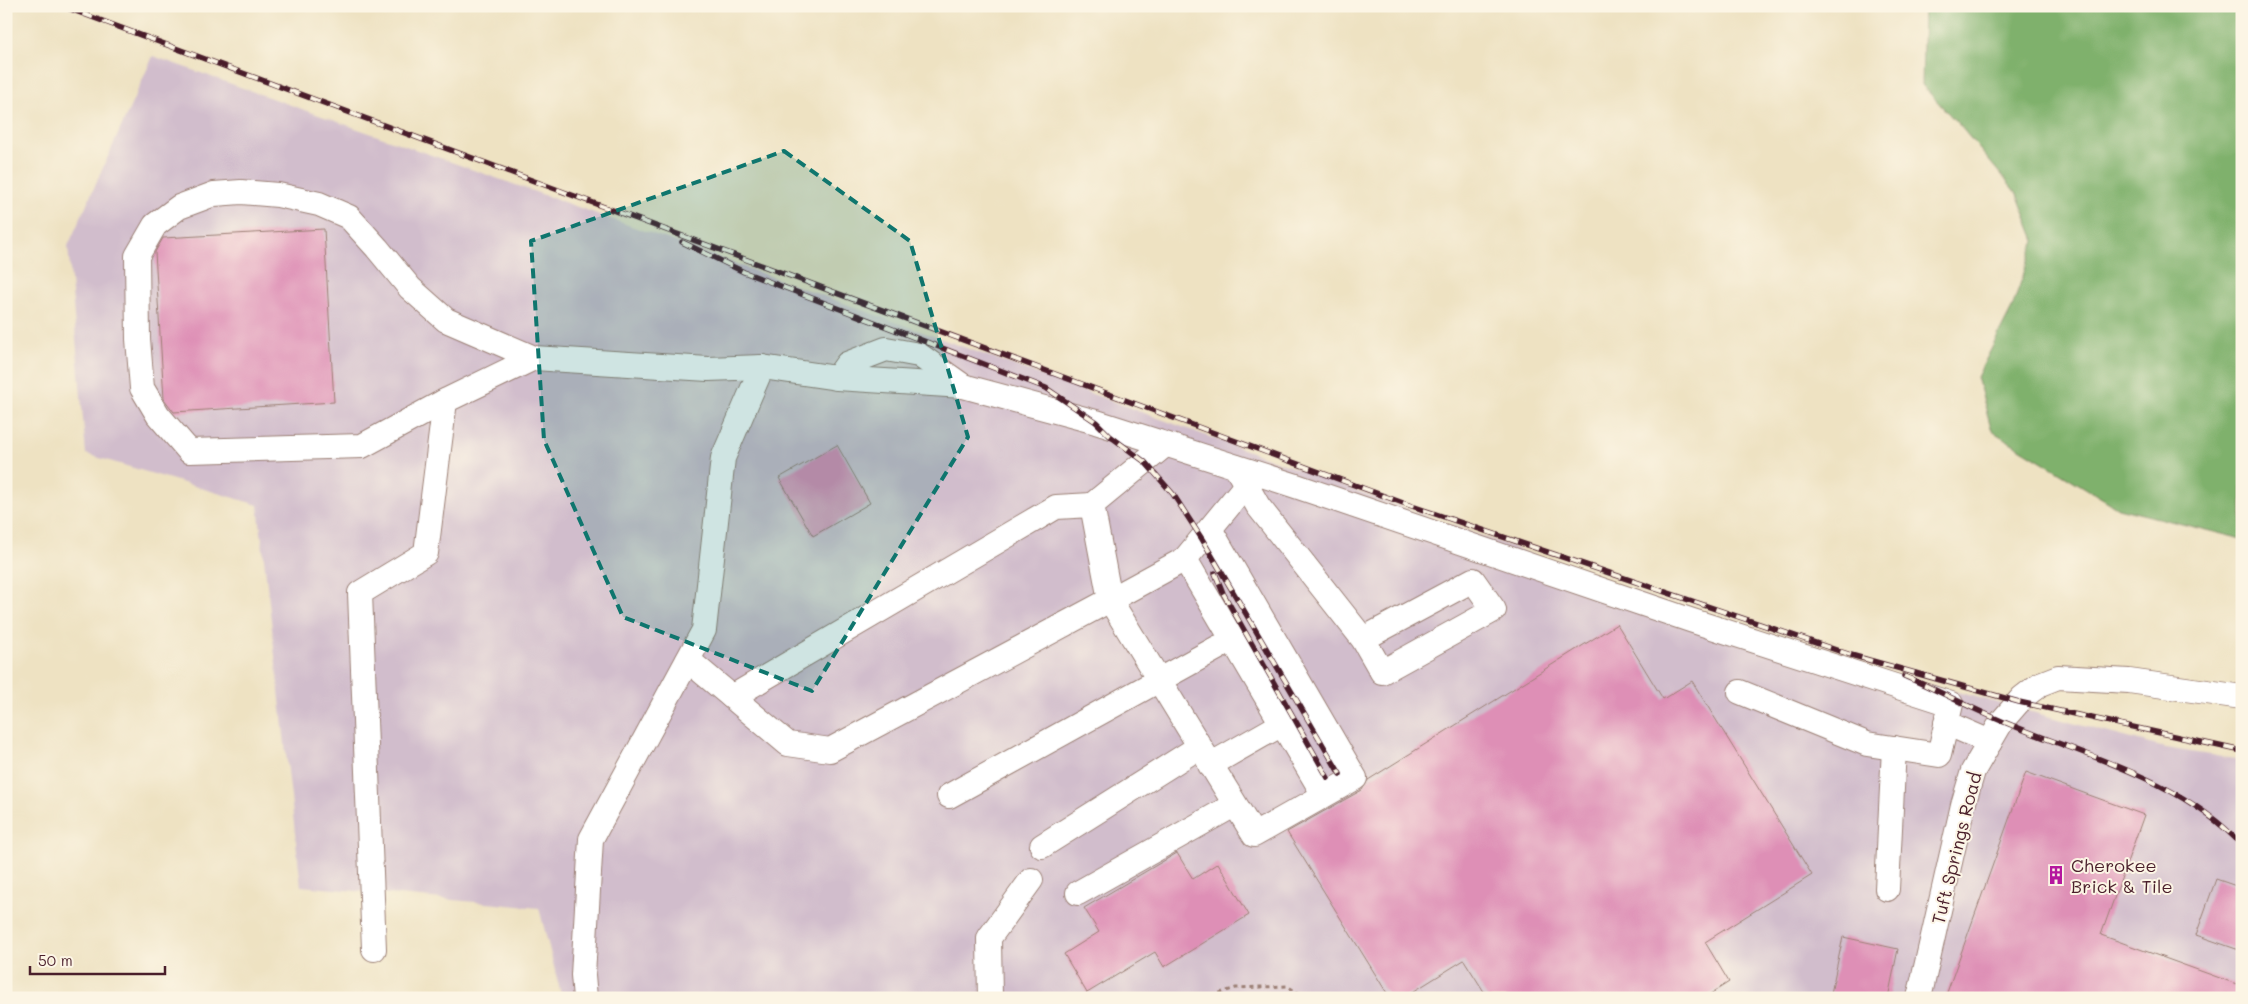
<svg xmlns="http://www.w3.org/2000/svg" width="2248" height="1004" viewBox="0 0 2248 1004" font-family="Mali,sans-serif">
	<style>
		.industrial { fill: #d1bdcc }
		.forest { fill: #7fb16c; stroke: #64684c }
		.building { fill: #de8fb6 }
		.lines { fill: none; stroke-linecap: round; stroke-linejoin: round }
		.minor-casing { stroke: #9c8076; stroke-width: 26 }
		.path { stroke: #9c8076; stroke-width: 3; stroke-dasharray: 4 4; stroke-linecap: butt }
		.minor { stroke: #fff; stroke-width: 24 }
		.rail-casing { stroke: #4a1f2b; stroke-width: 5.5 }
		.rail { stroke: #fcf5e5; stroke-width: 4; stroke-dasharray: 11; stroke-linecap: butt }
		.marked { fill: #0f766e; fill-opacity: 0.2; stroke: #0f766e; stroke-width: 4; stroke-dasharray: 10 6; stroke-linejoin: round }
		.labels { text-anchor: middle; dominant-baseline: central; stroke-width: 4; stroke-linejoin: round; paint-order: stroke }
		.street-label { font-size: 18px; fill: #4a1f2b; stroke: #fcf5e5 }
		.poi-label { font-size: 18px; fill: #4a1f2b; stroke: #fcf5e5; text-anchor: start }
	</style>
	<rect width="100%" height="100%" fill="#fcf5e5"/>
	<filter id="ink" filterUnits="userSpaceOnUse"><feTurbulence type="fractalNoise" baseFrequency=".02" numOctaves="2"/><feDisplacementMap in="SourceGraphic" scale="10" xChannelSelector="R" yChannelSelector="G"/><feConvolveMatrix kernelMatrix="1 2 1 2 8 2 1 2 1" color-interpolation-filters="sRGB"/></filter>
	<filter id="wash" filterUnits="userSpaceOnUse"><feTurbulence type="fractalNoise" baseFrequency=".0096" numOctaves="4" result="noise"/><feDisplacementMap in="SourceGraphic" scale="20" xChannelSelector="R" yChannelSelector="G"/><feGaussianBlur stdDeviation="1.12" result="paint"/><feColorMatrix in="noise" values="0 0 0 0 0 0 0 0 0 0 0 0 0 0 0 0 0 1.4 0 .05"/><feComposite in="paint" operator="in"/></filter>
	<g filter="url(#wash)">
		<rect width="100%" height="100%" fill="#eee2c2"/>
		<polygon class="industrial" points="153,56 673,241 1772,642 2165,748 2242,760 2242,998 562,998 539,908 301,886 258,505 86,454 68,246"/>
		<polygon class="forest" points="1924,6 2242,6 2242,539 2118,508 1992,431 1977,377 2012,308 2035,240 2017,194 1961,127 1922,85"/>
		<g id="blocks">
			<g class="building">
				<polygon points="324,229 334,402 174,412 164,399 155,252 163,238"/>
				<polygon points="837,445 870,503 813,536 779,478"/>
				<polygon points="1617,624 1663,699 1692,681 1812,875 1705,942 1729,982 1704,998 1488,998 1464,960 1403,998 1390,998 1287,832 1362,790 1368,780"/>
				<polygon points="2026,772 2144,815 2101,935 2242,986 2242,998 1945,998"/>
				<polygon points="1177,853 1193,879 1218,863 1249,915 1164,967 1155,952 1087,993 1064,954 1099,932 1084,908"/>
				<polygon points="2216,879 2242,888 2242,951 2196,935"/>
				<polygon points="1843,937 1898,949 1888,998 1830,998"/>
			</g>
		</g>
	</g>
	<g filter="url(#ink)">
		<use href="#blocks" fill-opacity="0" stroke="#9c8076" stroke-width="1"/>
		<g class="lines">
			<g class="minor-casing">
				<g id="minor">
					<polyline points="534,358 445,401 362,446 189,451 158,415 142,388 138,339 137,256 155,225 179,207 214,194 241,192 278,195 319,204 349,217 377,248 410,288 446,320 534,358 708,369 762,367 837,378 963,386 1096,422 1293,485 1690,620 1951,704 1939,755 1867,744 1740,692"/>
					<polyline points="837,378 847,364 886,349 919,355 963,386"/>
					<polyline points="1236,467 1258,506 1363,639 1382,672 1494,610 1473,580 1363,639"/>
					<polyline points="1246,485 1185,559 1324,795"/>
					<polyline points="1185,559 1110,600 1254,835 1355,778 1210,529"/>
					<polyline points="688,660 788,744 830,750 1110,600 1092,505 1165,445"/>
					<polyline points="732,697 1056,507 1092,505"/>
					<polyline points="1946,723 1990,742"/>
					<polyline points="1210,765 1275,728"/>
					<polyline points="949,796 1219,647"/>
					<polyline points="1042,846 1199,747"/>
					<polyline points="1887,889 1894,748"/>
					<polyline points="1078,893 1234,805"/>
					<polyline points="374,949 360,593 426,553 445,401"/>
					<polyline points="585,998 583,975 591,839 704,630 723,458 762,367"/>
					<polyline points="990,998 989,938 1031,880"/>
					<polyline points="1919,998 1963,805 1973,771 2002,721 2022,698 2040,684 2058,677 2129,681 2242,697"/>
				</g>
			</g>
			<polyline class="path" points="1204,998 1236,988 1287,986 1306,998"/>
			<use href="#minor" class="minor"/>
			<g class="rail-casing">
				<g id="rail">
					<polyline points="62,6 1403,503 1851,655 2019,702 2242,751"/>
					<polyline points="682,242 744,272 1046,388 1096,422 1110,436 1145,462 1173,494 1202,539 1340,774"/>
					<polyline points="1215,573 1223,593 1328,778"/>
					<path d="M1904 676C1938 690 1970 708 2004 722 2085 756 2181 779 2242 845"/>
				</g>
			</g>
			<use href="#rail" class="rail"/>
		</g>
	</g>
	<path class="marked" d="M784 151 910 241 968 437 812 691 623 617 544 440 531 241Z"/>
	<defs>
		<g id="building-bare" transform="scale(1.5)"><path d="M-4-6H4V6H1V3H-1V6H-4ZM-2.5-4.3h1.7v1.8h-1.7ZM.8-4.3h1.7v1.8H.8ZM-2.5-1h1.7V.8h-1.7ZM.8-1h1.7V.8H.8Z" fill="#b5179e" stroke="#fcf5e5" stroke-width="2.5" paint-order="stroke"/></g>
	</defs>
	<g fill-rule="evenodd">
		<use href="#building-bare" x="2056" y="875"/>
	</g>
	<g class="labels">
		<g class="street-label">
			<text transform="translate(1956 848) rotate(-76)">Tuft Springs Road</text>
		</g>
		<g class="poi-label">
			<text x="2071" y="865">Cherokee<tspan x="2071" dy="21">Brick &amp; Tile</tspan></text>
		</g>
	</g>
	<rect width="2248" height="1004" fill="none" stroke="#fcf5e5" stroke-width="25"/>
	<path d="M30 966v8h135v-8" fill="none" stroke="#4a1f2b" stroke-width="2.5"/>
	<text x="38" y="966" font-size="15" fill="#4a1f2b" stroke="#fcf5e5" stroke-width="4" paint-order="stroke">50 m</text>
</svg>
